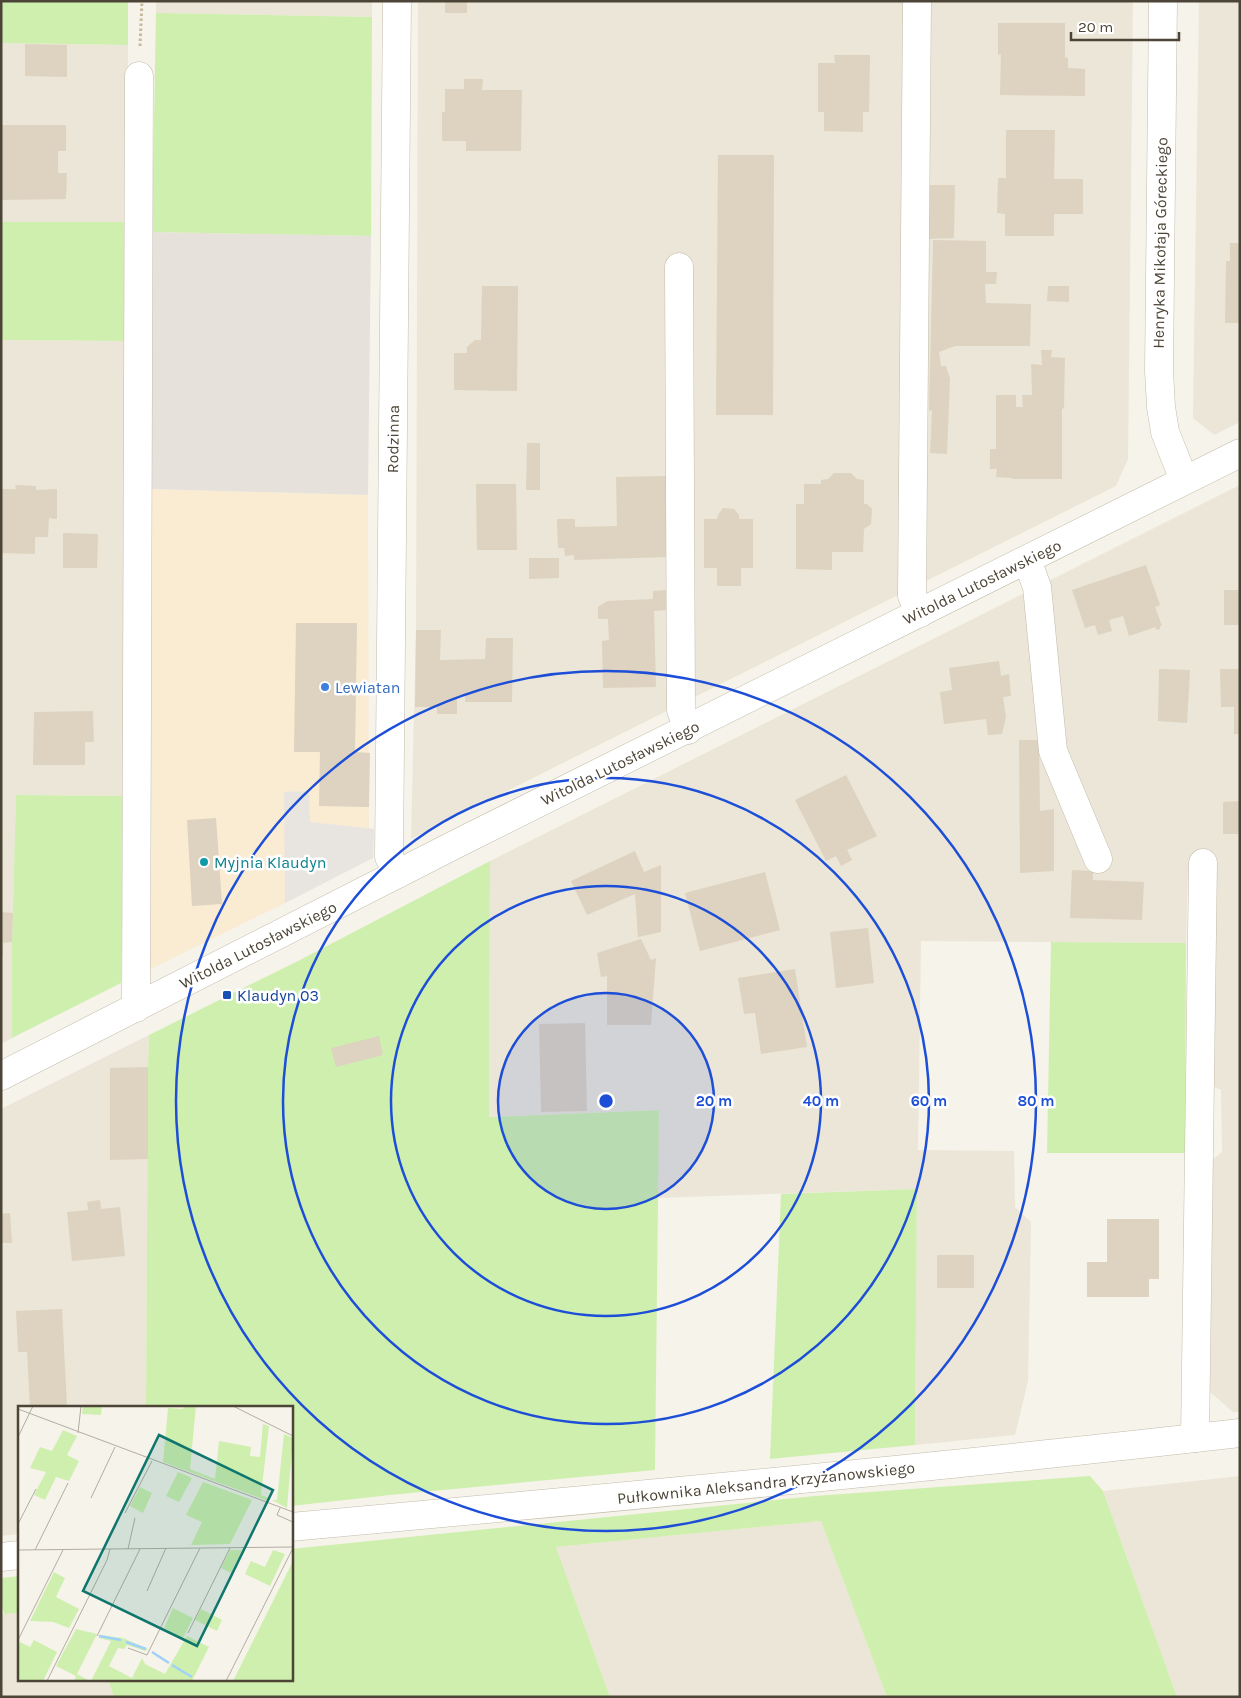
<svg xmlns="http://www.w3.org/2000/svg" width="1241" height="1698" viewBox="0 0 1241 1698" font-family="Karla,sans-serif">
	<style>
		.residential { fill: #ebe6d7 }
		.commercial { fill: #faebd3 }
		.industrial { fill: #e6e2db }
		.green { fill: #cfefae }
		.parking { fill: #e8e5e1 }
		.building { fill: #ddd3c0 }
		.lines { fill: none; stroke-linecap: round; stroke-linejoin: round }
		.minor-casing { stroke: #c3bcab; stroke-width: 29 }
		.path { stroke: #c7b99a; stroke-width: 3; stroke-dasharray: 2.5 2.5; stroke-linecap: butt }
		.minor { stroke: #fff; stroke-width: 28 }
		.ring { fill: none; stroke: #1d4ed8; stroke-width: 2.5 }
		.shop-dot { fill: #3f7fe0; stroke: #fff; stroke-width: 2 }
		.culture-dot { fill: #0f9aa8; stroke: #fff; stroke-width: 2 }
		.transit-dot { fill: #1a4fb4; stroke: #fff; stroke-width: 2 }
		.labels { text-anchor: middle; dominant-baseline: central; stroke-width: 5; stroke-linejoin: round; paint-order: stroke }
		.street-label { font-size: 16px; fill: #4c4436; stroke: #fff }
		.shop-label { font-size: 16px; fill: #366cbe; stroke: #fff; text-anchor: start }
		.culture-label { font-size: 16px; fill: #0d838f; stroke: #fff; text-anchor: start }
		.transit-label { font-size: 16px; fill: #164399; stroke: #fff; text-anchor: start }
		.inset-river { fill: none; stroke: #a0d1f9; stroke-width: 2.5 }
		.inset-road { fill: none; stroke: #b2ada2; stroke-width: 1 }
		.view { fill: #0f766e; fill-opacity: 0.15; stroke: #0f766e; stroke-width: 2.5 }
		.inset-edge { fill: none; stroke: #4c4436; stroke-width: 2.5 }
		.centre { fill: #1d4ed8; stroke: #fff; stroke-width: 2.5 }
		.ring-label { font-size: 15px; text-anchor: middle; font-weight: bold; fill: #1d4ed8; stroke: #fff; stroke-width: 5; stroke-linejoin: round; paint-order: stroke }
	</style>
	<rect width="100%" height="100%" fill="#f6f3ea"/>
	<g class="residential">
		<polygon points="156,1 372,1 372,17 156,13"/>
		<polygon points="418,1 1133,1 1128,459 1116,486 411,839 416,630"/>
		<polygon points="1199,1 1240,1 1240,422 1214,435 1193,418"/>
		<polygon points="1,43 128,45 127,222 1,222"/>
		<polygon points="1,340 127,341 124,796 16,795 12,942 12,1038 1,1044"/>
		<polygon points="1240,485 1240,1412 1233,1412 1210,1392 1213,1159 1222,1152 1221,1090 1212,1086 1213,870 1188,870 1186,943 921,941 918,1150 1014,1151 1015,1207 1031,1222 1028,1381 1015,1435 915,1445 917,1189 657,1198 659,1110 489,1117 490,861"/>
		<polygon points="149,1035 148,1067 146,1407 19,1407 19,1534 1,1536 1,1109"/>
		<polygon points="1240,1476 1240,1697 1177,1697 1103,1491"/>
		<polygon points="821,1521 887,1697 610,1697 556,1547"/>
		<polygon points="19,1613 19,1679 108,1679 114,1697 1,1697 1,1614"/>
	</g>
	<polygon class="commercial" points="151,489 368,495 369,829 374,829 373,858 285,903 149,970"/>
	<polygon class="industrial" points="152,232 371,236 368,495 151,489"/>
	<g class="green">
		<polygon points="1,1 128,1 128,45 1,43"/>
		<polygon points="156,13 372,17 371,236 152,232"/>
		<polygon points="1,222 127,222 127,341 1,340"/>
		<polygon points="16,795 124,796 121,983 12,1038 12,942"/>
		<polygon points="490,861 489,1117 659,1110 655,1470 390,1495 291,1506 291,1407 146,1407 148,1067 149,1035 300,960"/>
		<polygon points="1051,942 1186,943 1185,1153 1047,1153"/>
		<polygon points="917,1189 915,1445 770,1459 781,1194"/>
		<polygon points="1090,1476 1103,1491 1177,1697 887,1697 821,1521 556,1547 610,1697 114,1697 108,1679 291,1679 291,1549 815,1496"/>
		<polygon points="19,1576 19,1613 4,1614 1,1600 1,1578"/>
	</g>
	<polygon class="parking" points="309,791 310,822 374,829 373,858 285,903 284,792"/>
	<g class="building">
		<rect x="445" y="1" width="22" height="12"/>
		<polygon points="998,23 1065,23 1065,57 1068,58 1068,68 1085,69 1085,96 1000,95 1001,54 998,55"/>
		<polygon points="25,44 67,45 67,77 25,76"/>
		<polygon points="834,55 870,55 869,112 863,112 863,132 824,131 824,112 818,112 818,63 835,63"/>
		<polygon points="464,79 483,79 482,90 522,90 521,151 466,151 466,141 442,141 442,112 445,112 445,89 464,89"/>
		<polygon points="1,125 66,125 66,151 58,151 58,173 67,173 66,199 1,200"/>
		<polygon points="1006,130 1055,130 1054,179 1083,179 1083,214 1054,214 1054,236 1005,236 1005,214 997,213 998,178 1006,178"/>
		<polygon points="718,155 774,155 773,415 716,415"/>
		<polygon points="928,185 955,185 954,238 929,239"/>
		<polygon points="933,240 986,241 986,272 997,272 996,284 985,284 986,303 1031,304 1030,346 955,346 939,352 941,366 946,366 950,379 947,454 930,453 932,411 929,410"/>
		<polygon points="1230,243 1240,243 1240,323 1225,323 1226,261 1230,261"/>
		<polygon points="482,286 518,286 517,391 454,390 454,353 467,353 467,347 475,340 481,340"/>
		<polygon points="1048,286 1069,286 1069,302 1047,301"/>
		<polygon points="1041,350 1052,350 1051,357 1065,358 1064,408 1062,409 1062,479 1012,479 1012,478 996,477 997,469 990,469 990,449 996,449 996,395 1016,395 1016,407 1023,407 1022,395 1032,395 1031,364 1042,365"/>
		<polygon points="527,443 540,443 540,490 526,490"/>
		<polygon points="834,473 851,473 857,479 864,480 864,504 867,504 872,509 871,524 864,529 863,552 832,552 832,570 796,569 796,504 804,504 804,484 821,484 821,480 828,479"/>
		<polygon points="666,476 668,557 574,560 574,555 565,556 564,548 558,548 557,519 575,519 575,527 617,526 616,477"/>
		<polygon points="476,484 516,484 517,550 477,550"/>
		<polygon points="15,485 36,486 36,490 57,489 57,519 49,518 48,537 35,537 35,554 1,553 1,489 16,489"/>
		<polygon points="723,508 734,509 739,515 739,519 753,519 753,568 741,568 741,586 717,586 717,568 704,568 704,519 717,519 718,515"/>
		<polygon points="63,533 98,534 97,568 63,568"/>
		<polygon points="529,558 559,558 559,578 529,579"/>
		<polygon points="1146,565 1160,605 1155,607 1162,626 1160,626 1160,629 1156,630 1156,627 1129,636 1123,616 1109,620 1112,631 1098,635 1095,625 1085,628 1072,590"/>
		<polygon points="667,590 667,610 654,611 656,687 603,688 602,641 609,640 608,619 598,619 598,607 607,601 653,599 653,591"/>
		<rect x="1224" y="590" width="16" height="35"/>
		<polygon points="296,623 357,623 355,752 370,753 369,807 319,806 320,752 294,752"/>
		<polygon points="416,630 441,630 440,660 485,659 486,638 513,638 512,702 465,702 465,695 457,696 457,714 437,714 437,707 415,707"/>
		<polygon points="999,661 1001,676 1009,674 1011,696 1003,697 1006,717 1002,734 988,735 986,719 944,724 940,692 952,690 949,668"/>
		<polygon points="1159,669 1190,670 1187,723 1158,721"/>
		<polygon points="1220,669 1240,669 1240,734 1234,734 1234,707 1221,707"/>
		<polygon points="93,711 94,742 85,742 85,765 33,765 34,712"/>
		<polygon points="1019,740 1039,740 1040,811 1054,809 1054,871 1020,873"/>
		<polygon points="846,775 877,836 847,850 852,860 841,866 836,856 826,861 795,800"/>
		<polygon points="1240,801 1240,834 1223,834 1223,802"/>
		<polygon points="216,818 222,904 192,906 187,820"/>
		<polygon points="635,851 644,872 661,865 661,932 638,937 635,894 587,915 571,881"/>
		<polygon points="1072,870 1093,871 1093,880 1144,882 1142,920 1070,918"/>
		<polygon points="765,872 780,930 700,951 685,893"/>
		<polygon points="1,912 13,913 12,942 3,943 3,956 1,956"/>
		<polygon points="868,928 874,983 836,988 830,932"/>
		<polygon points="641,939 651,960 656,958 651,1025 607,1025 607,976 601,977 597,953"/>
		<polygon points="795,969 807,1047 761,1054 755,1013 744,1014 738,978"/>
		<polygon points="585,1023 587,1111 541,1112 539,1024"/>
		<polygon points="379,1036 383,1055 336,1067 331,1048"/>
		<polygon points="148,1067 148,1159 110,1160 110,1068"/>
		<polygon points="100,1200 101,1209 120,1207 125,1256 72,1261 67,1212 88,1210 87,1202"/>
		<polygon points="10,1213 12,1243 1,1243 1,1214"/>
		<polygon points="1107,1219 1159,1219 1159,1279 1149,1279 1149,1297 1087,1297 1087,1262 1107,1262"/>
		<rect x="937" y="1255" width="37" height="33"/>
		<polygon points="62,1309 67,1407 30,1407 27,1352 18,1352 16,1311"/>
	</g>
	<g class="lines">
		<g class="minor-casing">
			<g id="minor">
				<polyline points="397,1 389,857 398,874"/>
				<polyline points="917,1 912,596 920,613"/>
				<polyline points="1163,1 1159,371 1161,407 1165,432 1184,480"/>
				<polyline points="679,267 681,710 688,730"/>
				<polyline points="1027,560 1037,587 1053,751 1098,859"/>
				<polyline points="136,1008 139,76"/>
				<polyline points="1,1076 468,838 1240,453"/>
				<polyline points="1195,1438 1203,863"/>
				<path d="M291 1527C608 1498 924 1469 1240 1433"/>
				<polyline points="1,1557 19,1555"/>
			</g>
		</g>
		<polyline class="path" points="140,46 142,1"/>
		<use href="#minor" class="minor"/>
	</g>
	<circle cx="606" cy="1101" r="108" fill="#1d4ed8" fill-opacity=".12"/>
	<g class="ring">
		<circle cx="606" cy="1101" r="108"/>
		<circle cx="606" cy="1101" r="215"/>
		<circle cx="606" cy="1101" r="323"/>
		<circle cx="606" cy="1101" r="430"/>
	</g>
	<circle class="shop-dot" cx="325" cy="687" r="5"/>
	<circle class="culture-dot" cx="204" cy="862" r="5"/>
	<rect class="transit-dot" x="222" y="990" width="10" height="10" rx="2.5"/>
	<g class="labels">
		<g class="street-label">
			<text transform="translate(1160 243) rotate(-89)">Henryka Mikołaja Góreckiego</text>
			<text transform="translate(393 439) rotate(-89)">Rodzinna</text>
			<text transform="translate(982 582) rotate(-26)">Witolda Lutosławskiego</text>
			<text transform="translate(620 763) rotate(-26)">Witolda Lutosławskiego</text>
			<text transform="translate(258 945) rotate(-27)">Witolda Lutosławskiego</text>
			<text transform="translate(766 1483) rotate(-6)">Pułkownika Aleksandra Krzyżanowskiego</text>
		</g>
		<g class="shop-label">
			<text x="335" y="687">Lewiatan</text>
		</g>
		<g class="culture-label">
			<text x="214" y="862">Myjnia Klaudyn</text>
		</g>
		<g class="transit-label">
			<text x="237" y="995">Klaudyn 03</text>
		</g>
	</g>
	<g transform="translate(18 1406)">
		<rect width="275" height="275" fill="#f6f3ea"/>
		<path d="M65 0H84L83 9 64 8ZM166 0H178L172 63 197 73 201 35 233 41 232 50 242 51 245 18 251 20 243 89 251 92 250 95 145 56 150 2 165 3ZM45 24 59 30 49 49 61 55 51 75 38 71 27 94 16 89 28 66 12 62 22 41 34 45ZM266 28 275 32 269 102 254 94H259ZM160 66 174 72 161 96 148 90ZM185 76 234 94 212 138 173 139 184 116 168 109ZM122 81 134 87 125 107 112 100ZM212 144H224L213 167 203 162ZM255 144 267 148 252 180 227 168 233 155 247 161ZM275 155V275H215ZM36 166 47 172 38 191 61 203 51 222 35 216 12 215ZM155 202 175 212 165 232 146 222ZM183 203 204 214 199 225 177 214ZM58 223 79 228 59 268 72 275H56L58 270 38 260ZM82 229 105 232 130 243 127 245 109 239 106 243 100 242 91 260 114 272 124 252 127 258 147 268 169 230 191 241 174 275H73L93 235 81 232ZM16 234 39 246 25 275H0V240L2 236 12 241Z" fill="#cfefae"/>
		<path class="inset-river" d="M81 230 103 234M108 236 128 243M134 246 151 257M154 259 174 271"/>
		<path class="inset-road" d="M215 0 275 30M0 3 275 106M60 27 63 0M0 31 15 0M73 92 97 41M262 102 259 109 275 116M107 107 134 55M0 118 18 83M110 143 117 112M0 144 275 141M17 144 50 77M129 185 148 142M170 227 212 142M79 230 122 143M0 234 45 144M110 242 129 249 182 142M29 275 89 154 92 143M208 275 275 142"/>
		<path class="view" d="M141 29 255 84 179 240 65 185Z"/>
		<rect width="275" height="275" class="inset-edge"/>
	</g>
	<circle cx="606" cy="1101" r="8" class="centre"/>
	<g class="ring-label">
		<text x="714" y="1106">20 m</text>
		<text x="821" y="1106">40 m</text>
		<text x="929" y="1106">60 m</text>
		<text x="1036" y="1106">80 m</text>
	</g>
	<rect width="1241" height="1698" fill="none" stroke="#4c4436" stroke-width="5"/>
	<path d="M1071 32v8h108v-8" fill="none" stroke="#4c4436" stroke-width="2.5"/>
	<text x="1078" y="32" font-size="15" fill="#4c4436" stroke="#ffffff" stroke-width="4" paint-order="stroke">20 m</text>
</svg>
